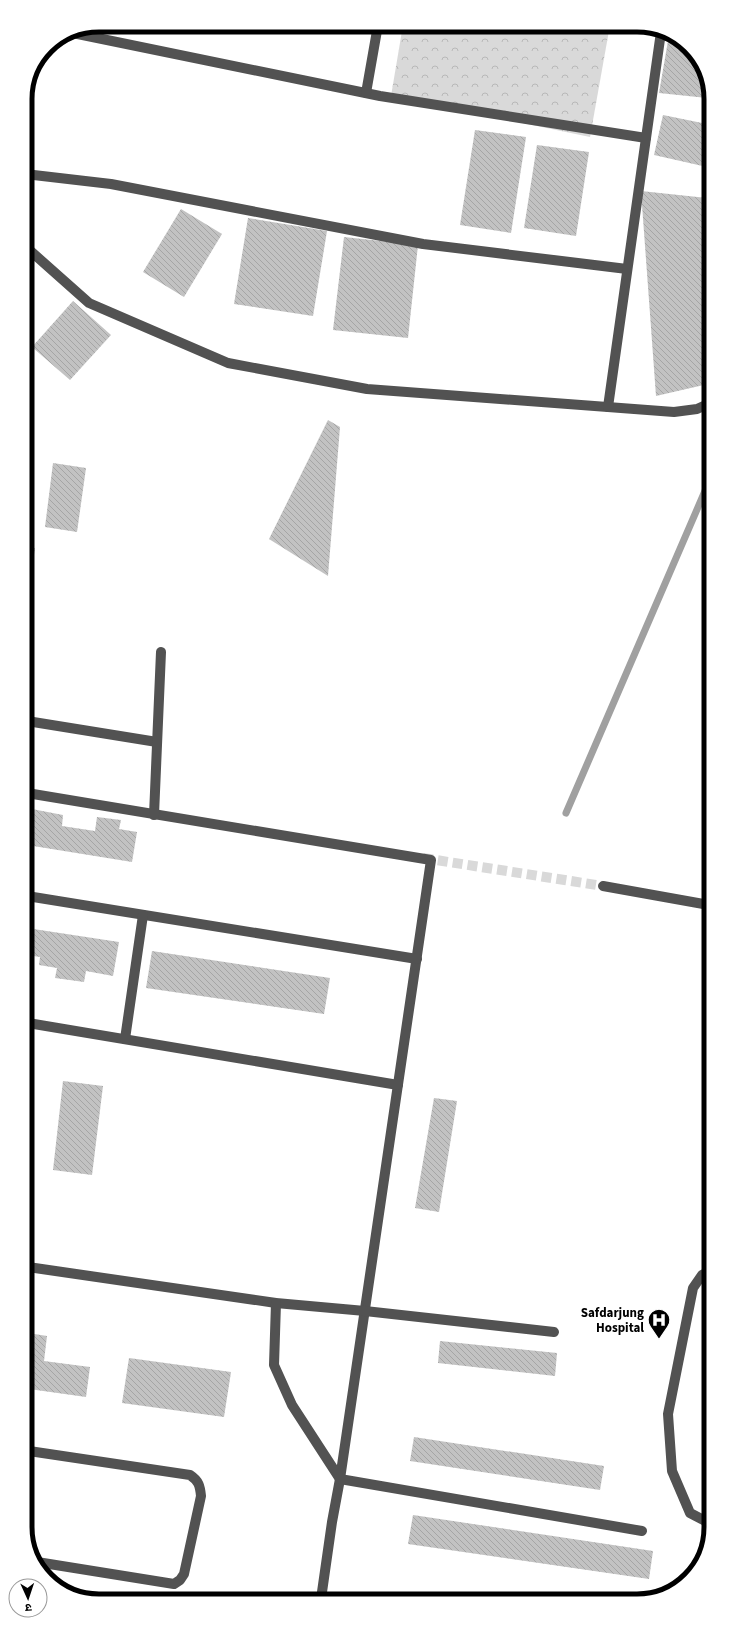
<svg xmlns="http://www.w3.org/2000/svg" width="736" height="1626" viewBox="0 0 736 1626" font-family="'Source Sans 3','Noto Sans Devanagari',sans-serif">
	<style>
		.park { fill: url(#park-crowns) }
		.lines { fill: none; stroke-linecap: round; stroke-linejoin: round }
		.stream { stroke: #a0a0a0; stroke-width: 7 }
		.building { fill: url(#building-back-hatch) }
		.minor-tunnel { stroke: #d9d9d9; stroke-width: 10; stroke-dasharray: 10 5; stroke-linecap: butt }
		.minor { stroke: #525252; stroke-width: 10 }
		.labels { text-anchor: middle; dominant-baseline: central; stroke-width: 3.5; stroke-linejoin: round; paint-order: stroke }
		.poi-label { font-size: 13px; font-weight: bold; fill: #000; stroke: #fff; text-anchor: end }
		.rim { fill: none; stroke: #000; stroke-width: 5 }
	</style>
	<defs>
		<pattern id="park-crowns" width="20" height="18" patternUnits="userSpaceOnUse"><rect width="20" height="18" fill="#d9d9d9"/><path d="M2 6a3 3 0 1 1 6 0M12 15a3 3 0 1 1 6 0" fill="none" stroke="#b8b8b8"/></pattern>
		<pattern id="building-back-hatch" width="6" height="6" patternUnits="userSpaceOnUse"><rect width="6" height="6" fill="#c2c2c2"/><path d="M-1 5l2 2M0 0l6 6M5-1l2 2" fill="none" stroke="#a5a5a5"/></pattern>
	</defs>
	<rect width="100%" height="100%" fill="#fff"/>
	<polygon class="park" points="403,25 610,25 590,137 391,96"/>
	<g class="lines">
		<polyline class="stream" points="566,813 708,484"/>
	</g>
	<g class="building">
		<polygon points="669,35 682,40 707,75 707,98 659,93"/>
		<polygon points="663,115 707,124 707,167 654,155"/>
		<polygon points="475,130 526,137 511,233 460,225"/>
		<polygon points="537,145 589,152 576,236 524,228"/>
		<polygon points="641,191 707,198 708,384 656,396"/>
		<polygon points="181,209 222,234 184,297 143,272"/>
		<polygon points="248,218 327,231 313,316 234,304"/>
		<polygon points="344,237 418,245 408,338 333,330"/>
		<polygon points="73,301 111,335 70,380 32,347"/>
		<polygon points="328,420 340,427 328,576 269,539"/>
		<polygon points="53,463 86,468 77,532 45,527"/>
		<polygon points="26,547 35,548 30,583 26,582"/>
		<polygon points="32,809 63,815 62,826 95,831 97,817 121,820 119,829 137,832 132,862 27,845 27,816 31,817"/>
		<polygon points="27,928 119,942 113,976 86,971 84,982 55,978 57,968 39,965 40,957 27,955"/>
		<polygon points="152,951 330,978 324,1014 146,988"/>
		<polygon points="63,1081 103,1086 92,1175 53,1170"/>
		<polygon points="434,1098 457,1101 439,1212 415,1208"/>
		<polygon points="28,1333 47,1336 44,1361 90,1367 86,1397 29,1389"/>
		<polygon points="440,1341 557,1353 555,1376 438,1363"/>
		<polygon points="129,1358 231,1372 224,1417 122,1403"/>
		<polygon points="414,1437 604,1466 600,1490 410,1461"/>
		<polygon points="413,1515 653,1551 649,1579 408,1544"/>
		<polygon points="90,1596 118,1600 118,1601 94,1601 89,1599"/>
	</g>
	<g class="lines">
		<polyline class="minor-tunnel" points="423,858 603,886"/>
		<g class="minor">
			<polyline points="68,32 380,96 646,138"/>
			<polyline points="366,93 378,25"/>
			<polyline points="25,174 111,184 423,244 627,269"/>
			<polyline points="26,247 89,303 228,363 367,389 674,412 697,409 708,404"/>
			<polyline points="608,407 661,32"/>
			<polyline points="27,721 157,742"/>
			<polyline points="27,793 431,860 340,1479 332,1522 321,1599"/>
			<polyline points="154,815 161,652"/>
			<polyline points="603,886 709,905"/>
			<polyline points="27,896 417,959"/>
			<polyline points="28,1023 398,1085"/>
			<polyline points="125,1039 143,915"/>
			<polyline points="28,1267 276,1303 365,1311 554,1332"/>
			<polyline points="710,1271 702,1275 693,1288 668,1414 672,1471 690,1513 711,1524"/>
			<polyline points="276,1303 274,1365 292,1405 340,1479 642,1531"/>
			<path d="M29 1451 190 1475C199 1481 200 1486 201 1496L184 1574 180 1580 174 1584 37 1562"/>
		</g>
	</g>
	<defs>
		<g id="hospital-pin" transform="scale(1.15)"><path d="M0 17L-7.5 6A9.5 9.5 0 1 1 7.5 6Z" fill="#000" stroke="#fff"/><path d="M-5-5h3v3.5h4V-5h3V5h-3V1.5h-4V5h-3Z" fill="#fff"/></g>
	</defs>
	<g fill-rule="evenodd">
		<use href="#hospital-pin" x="659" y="1320"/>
	</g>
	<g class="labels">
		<g class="poi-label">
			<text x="644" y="1313">Safdarjung<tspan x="644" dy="15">Hospital</tspan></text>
		</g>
	</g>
	<path d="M0 0H736V1626H0ZM99 32H637A67 67 0 0 1 704 99V1527A67 67 0 0 1 637 1594H99A67 67 0 0 1 32 1527V99A67 67 0 0 1 99 32Z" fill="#fff" fill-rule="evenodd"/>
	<path class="rim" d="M99 32H637A67 67 0 0 1 704 99V1527A67 67 0 0 1 637 1594H99A67 67 0 0 1 32 1527V99A67 67 0 0 1 99 32Z"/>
	<g transform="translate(28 1598) rotate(177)"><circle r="19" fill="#ffffff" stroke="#999999"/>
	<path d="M0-3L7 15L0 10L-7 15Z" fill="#000000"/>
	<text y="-6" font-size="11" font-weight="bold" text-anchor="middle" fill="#000000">उ</text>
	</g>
</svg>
